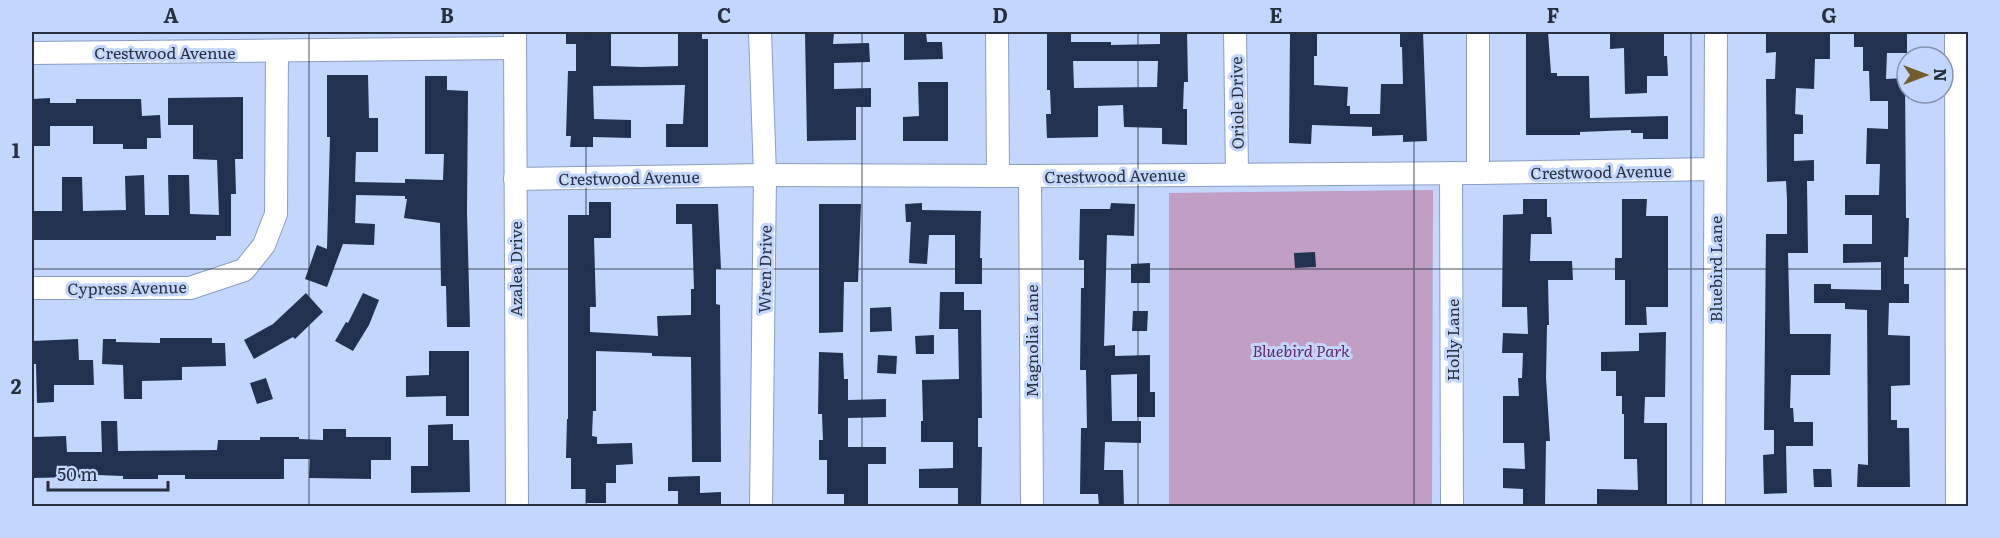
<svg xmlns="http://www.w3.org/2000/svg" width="2000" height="538" viewBox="0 0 2000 538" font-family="Literata,serif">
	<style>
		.green { fill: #c19ec3 }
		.building { fill: #233150; fill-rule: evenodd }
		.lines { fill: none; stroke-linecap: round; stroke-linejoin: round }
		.minor-casing { stroke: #8b9dc2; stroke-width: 24 }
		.minor { stroke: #fff; stroke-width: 22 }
		.grid { fill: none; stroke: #282f3e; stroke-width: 1.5; stroke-opacity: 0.55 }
		.labels { text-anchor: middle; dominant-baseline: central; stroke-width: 6; stroke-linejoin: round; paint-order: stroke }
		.street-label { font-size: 16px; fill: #282f3e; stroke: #c3d6fd }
		.park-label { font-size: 16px; font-style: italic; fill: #66256b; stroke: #c3d6fd }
		.neatline { fill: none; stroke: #282f3e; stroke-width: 2 }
		.grid-label { font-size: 20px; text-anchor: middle; font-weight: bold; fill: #282f3e }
	</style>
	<rect width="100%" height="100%" fill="#c3d6fd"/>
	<polygon class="green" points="1433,190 1432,506 1169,506 1169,193"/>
	<g class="building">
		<polygon points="566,32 611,32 611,66 642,67 678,66 678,32 702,32 702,39 708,39 708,147 666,147 666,124 683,124 685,85 593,86 594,119 631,120 631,138 593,137 593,147 570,147 571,136 566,136 568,71 576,71 576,44 566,44"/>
		<polygon points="805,32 834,32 833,44 869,43 870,62 834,63 834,89 871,88 871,107 856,107 856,140 807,141"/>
		<polygon points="904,32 926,32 927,42 942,42 943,59 904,60"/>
		<path d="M1047 32H1071V42H1111V45L1160 44V32H1187L1188 82H1184L1183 109H1187V145L1162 144V128L1124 127 1123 105 1098 106V137L1047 138 1046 114H1051L1050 90H1047ZM1073 61H1158L1157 87 1074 88Z"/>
		<polygon points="1290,32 1317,32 1317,56 1314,56 1314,85 1348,87 1347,106 1350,106 1350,114 1380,114 1381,84 1403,84 1402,47 1400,47 1400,32 1423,32 1427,141 1403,142 1403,135 1372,136 1372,127 1312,125 1311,144 1289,143"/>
		<polygon points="1526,32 1548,32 1551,73 1557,73 1557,76 1589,76 1590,118 1668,116 1668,139 1643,139 1643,133 1631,133 1631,130 1580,132 1580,135 1526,135"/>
		<polygon points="1610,32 1664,32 1664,56 1667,56 1668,76 1647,76 1647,93 1625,94 1624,48 1610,49"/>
		<polygon points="1766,32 1794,32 1794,34 1830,33 1830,59 1815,59 1814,89 1796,88 1795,114 1803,115 1803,134 1794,134 1794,161 1814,160 1814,181 1807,181 1808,253 1788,253 1790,334 1831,334 1830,375 1791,375 1790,408 1793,408 1794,422 1813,422 1813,446 1786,446 1787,493 1764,494 1763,455 1774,454 1774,430 1764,430 1766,234 1787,234 1787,199 1786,181 1767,182 1766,79 1775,79 1776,52 1766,53"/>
		<polygon points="1854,32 1907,32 1907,53 1887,53 1886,79 1905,78 1906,218 1909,218 1908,257 1904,257 1904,284 1909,284 1909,303 1889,303 1888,335 1910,336 1910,385 1891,386 1891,420 1897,420 1897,428 1909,428 1910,487 1857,487 1858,464 1868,465 1867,310 1845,309 1845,303 1814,303 1814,284 1831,284 1831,289 1881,290 1881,262 1843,263 1843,244 1872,244 1872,215 1845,215 1845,195 1879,195 1880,164 1866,164 1867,128 1888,129 1888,101 1870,101 1869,71 1863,71 1863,47 1854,47"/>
		<polygon points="327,75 368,75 369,118 378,118 378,152 356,152 355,182 405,183 405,179 443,180 444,154 425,154 425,76 447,76 447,90 468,91 467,212 470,327 447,327 446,286 441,286 440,223 404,218 407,199 405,199 405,196 356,195 355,223 375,224 374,245 343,244 327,287 305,279 317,245 327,249 330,137 327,137"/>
		<polygon points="918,82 948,82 948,141 903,141 903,117 919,116"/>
		<polygon points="243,97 243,159 235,159 236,194 231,194 231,236 216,236 216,240 32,240 32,211 62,211 62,177 82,177 83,211 126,210 125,176 144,175 145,215 169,215 168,175 189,175 190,214 219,215 217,160 193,159 193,125 168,125 168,98"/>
		<polygon points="50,98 50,103 76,103 76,99 141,99 142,116 160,115 161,138 147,138 147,149 123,149 123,144 93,144 93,126 50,126 50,146 32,146 32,99"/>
		<polygon points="1523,199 1547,199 1547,217 1551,217 1552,234 1531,234 1530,261 1572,261 1573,280 1548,280 1549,325 1547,325 1546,378 1550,441 1546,441 1545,506 1523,506 1523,489 1503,488 1503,468 1525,469 1524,443 1503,443 1503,396 1519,396 1518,378 1522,378 1523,353 1502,353 1503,333 1528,334 1527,307 1502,307 1503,215 1523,214"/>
		<polygon points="1622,199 1647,199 1646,216 1668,216 1668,307 1646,307 1647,325 1625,325 1625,280 1615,280 1615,258 1622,258"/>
		<polygon points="589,202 611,202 611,238 594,238 596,307 590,307 590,332 658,336 657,316 691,315 691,289 694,289 692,224 676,224 676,204 718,204 721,269 716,269 716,304 720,305 721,462 692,462 691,357 652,356 652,353 596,351 596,411 593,411 592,436 597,437 597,444 632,443 633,464 616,465 616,483 606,483 606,503 586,503 586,489 571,489 571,458 566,458 567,419 568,419 568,215 589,215"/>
		<polygon points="922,203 922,210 981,211 980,258 982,258 982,284 955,284 955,235 929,235 927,264 909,263 911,222 906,222 905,204"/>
		<polygon points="1111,203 1135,204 1134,236 1107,235 1104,346 1115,345 1115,356 1150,355 1150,392 1155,392 1155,417 1137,417 1137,374 1111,375 1112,421 1141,421 1141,443 1105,442 1104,470 1123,470 1124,507 1099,507 1098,494 1080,494 1081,428 1087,428 1086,370 1080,370 1081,288 1084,288 1084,260 1079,260 1080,209 1110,209"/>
		<polygon points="819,204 861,204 858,282 844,282 843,332 819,333"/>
		<polygon points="1315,252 1316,267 1295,268 1294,253"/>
		<polygon points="1150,263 1150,283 1131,283 1131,264"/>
		<polygon points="940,292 964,292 964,310 981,310 982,418 978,418 978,447 982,447 981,507 958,507 958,488 919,488 919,469 953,468 953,442 921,442 921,421 923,421 922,380 959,379 958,329 939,329"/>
		<polygon points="306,293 323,312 295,339 293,337 254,359 244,340 273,324"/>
		<polygon points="363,293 379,300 369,325 353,351 335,341 346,322 348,323"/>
		<polygon points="891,307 892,331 870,332 870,308"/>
		<polygon points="1133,311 1148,311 1147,331 1132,331"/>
		<polygon points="1666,332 1665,397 1645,397 1644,423 1667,423 1667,504 1597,507 1597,489 1638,490 1637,459 1624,459 1624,414 1622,414 1622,396 1616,396 1616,371 1601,371 1601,352 1639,351 1639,333"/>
		<polygon points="934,335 934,354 916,354 915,336"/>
		<polygon points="160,338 212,338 212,343 225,343 226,366 182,367 182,380 142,381 142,399 124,399 123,365 102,364 103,339 116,339 116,342 160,343"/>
		<polygon points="78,339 79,360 93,360 94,385 54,385 54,402 37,403 36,364 32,364 32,341"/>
		<polygon points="429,351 469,351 469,416 446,416 446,396 406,397 406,376 429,375"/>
		<polygon points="819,352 843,353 844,379 848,379 848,400 886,399 886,417 848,418 848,447 886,447 886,464 868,464 868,507 844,507 844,494 827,494 827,460 819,460 819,440 823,440 822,414 818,414"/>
		<polygon points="878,355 897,356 896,374 877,373"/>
		<polygon points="266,378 273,399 257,404 250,383"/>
		<polygon points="101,421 117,421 118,451 217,450 218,440 260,440 260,437 299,437 299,439 323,440 323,429 346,429 346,437 391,437 391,460 371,460 371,479 309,478 310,459 284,459 284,479 185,479 185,475 158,475 158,479 123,479 123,476 97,475 97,481 79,481 79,477 33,478 32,437 66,436 67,452 102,452"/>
		<polygon points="453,424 453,440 469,440 470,492 411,493 411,466 428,466 428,425"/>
		<polygon points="1813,469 1831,469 1832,487 1814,487"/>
		<polygon points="700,476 700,493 721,492 721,507 678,507 678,491 668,491 668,477"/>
	</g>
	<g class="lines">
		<g class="minor-casing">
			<g id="minor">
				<polyline points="515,32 517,506"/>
				<polyline points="760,32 765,175 761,506"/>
				<polyline points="997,32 998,175"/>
				<polyline points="1235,32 1237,174"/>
				<polyline points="1956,32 1957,506"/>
				<polyline points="32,53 515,48"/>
				<polyline points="1451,173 1452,506"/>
				<polyline points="1478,173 1478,32"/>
				<polyline points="1030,176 1032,506"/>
				<polyline points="515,179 765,175 1030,176 1478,173 1715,169"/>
				<polyline points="32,288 190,288 244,270 264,245 276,214 277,51"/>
				<polyline points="1714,506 1716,32"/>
			</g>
		</g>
		<use href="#minor" class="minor"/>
	</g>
	<path class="grid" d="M309 32V506M586 32V506M862 32V506M1138 32V506M1414 32V506M1691 32V506M32 269H1968"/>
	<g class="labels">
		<g class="street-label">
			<text x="165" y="52">Crestwood Avenue</text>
			<text transform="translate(1236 103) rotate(-91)">Oriole Drive</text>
			<text transform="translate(1601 171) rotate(-1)">Crestwood Avenue</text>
			<text transform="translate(1115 175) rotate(-1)">Crestwood Avenue</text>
			<text transform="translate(629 177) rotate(-1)">Crestwood Avenue</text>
			<text transform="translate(515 269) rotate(-90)">Azalea Drive</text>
			<text transform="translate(764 269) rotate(-89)">Wren Drive</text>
			<text transform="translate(1715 269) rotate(-90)">Bluebird Lane</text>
			<text transform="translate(127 287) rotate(-1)">Cypress Avenue</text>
			<text transform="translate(1452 340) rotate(-90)">Holly Lane</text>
			<text transform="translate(1031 341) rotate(-90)">Magnolia Lane</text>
		</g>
		<g class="park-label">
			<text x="1301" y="350">Bluebird Park</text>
		</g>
	</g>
	<rect width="2000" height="538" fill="none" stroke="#c3d6fd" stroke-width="66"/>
	<g transform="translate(1925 75) rotate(90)"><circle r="28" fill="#c3d6fd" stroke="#8593b1" stroke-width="1.5"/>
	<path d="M0-4.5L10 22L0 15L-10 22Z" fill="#735d2d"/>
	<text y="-9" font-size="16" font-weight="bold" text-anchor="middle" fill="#282f3e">N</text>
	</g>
	<path d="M48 481v9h120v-9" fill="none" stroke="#282f3e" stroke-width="3"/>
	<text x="57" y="481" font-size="18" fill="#282f3e" stroke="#c3d6fd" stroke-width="4.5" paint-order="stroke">50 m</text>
	<rect x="33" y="33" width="1934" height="472" class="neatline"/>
	<g class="grid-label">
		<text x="171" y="23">A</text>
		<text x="447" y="23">B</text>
		<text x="724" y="23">C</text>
		<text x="1000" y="23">D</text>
		<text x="1276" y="23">E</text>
		<text x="1553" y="23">F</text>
		<text x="1829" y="23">G</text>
		<text x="16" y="158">1</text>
		<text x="16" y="394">2</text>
	</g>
</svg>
